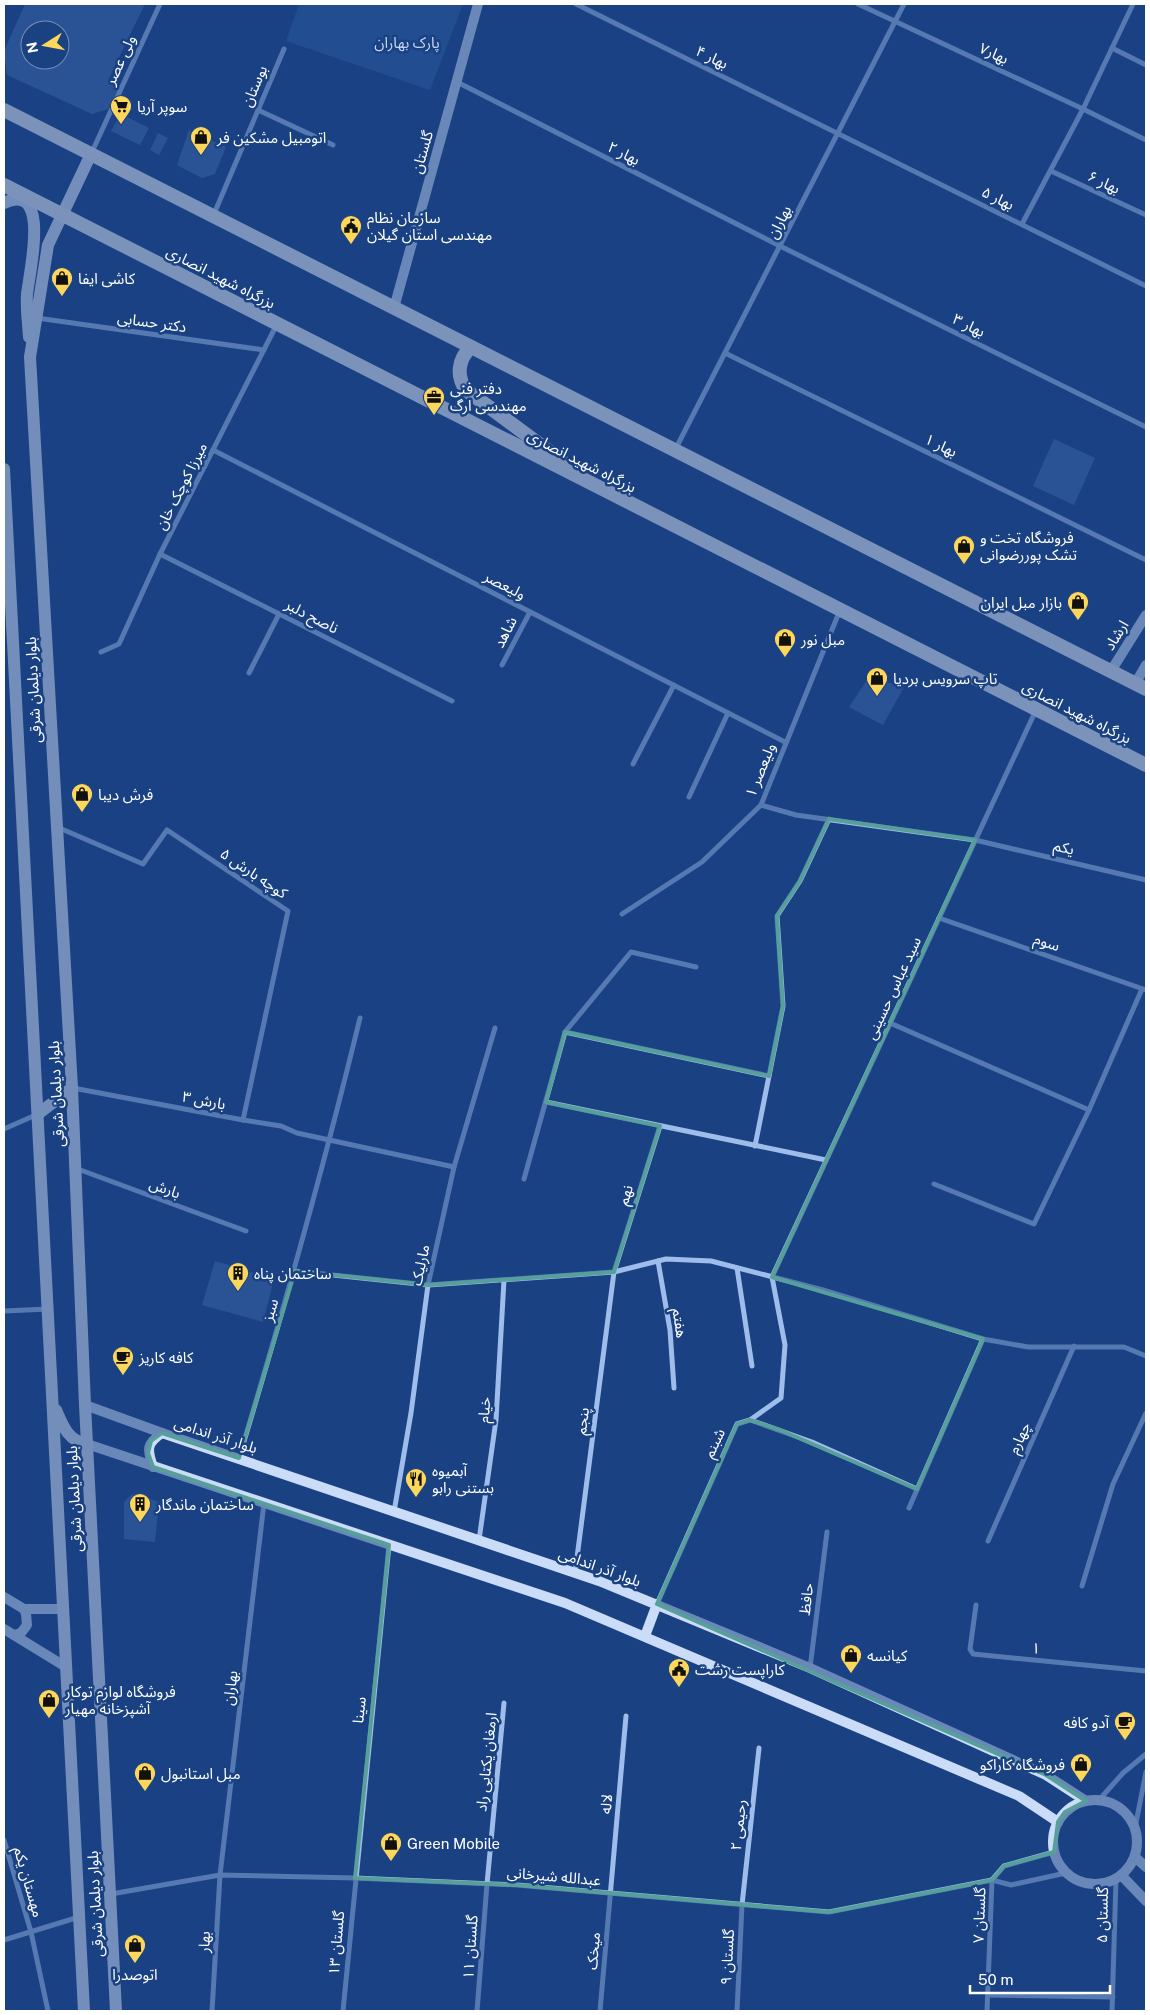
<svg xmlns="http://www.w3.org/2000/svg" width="1150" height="2015" viewBox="0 0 1150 2015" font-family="'Public Sans','Noto Sans Arabic',sans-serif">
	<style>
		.green { fill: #2d5ba2 }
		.building { fill: #3e69aa; fill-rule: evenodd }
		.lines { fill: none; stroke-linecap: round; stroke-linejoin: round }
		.minor { stroke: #9fbdeb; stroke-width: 5 }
		.secondary { stroke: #cbdcf8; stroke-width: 10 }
		.primary { stroke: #e3ecff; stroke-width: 12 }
		.trunk { stroke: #f1f6ff; stroke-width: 14 }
		.marked { fill: none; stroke: #579f9a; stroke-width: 4; stroke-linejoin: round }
		.labels { text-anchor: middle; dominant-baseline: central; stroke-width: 5; stroke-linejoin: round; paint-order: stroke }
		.park-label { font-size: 15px; fill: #c4d9f8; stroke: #1a4283 }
		.street-label { font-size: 15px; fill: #fff; stroke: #1a4283 }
		.poi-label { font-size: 15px; fill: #fff; stroke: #1a4283; text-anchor: start }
	</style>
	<rect width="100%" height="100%" fill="#1a4283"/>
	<polygon class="green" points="299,4 463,4 430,90 286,41"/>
	<g class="building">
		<path d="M25 4H145L108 80 120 85 108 109 92 114 7 75 4 51ZM30 30H60V60H30Z"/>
		<polygon points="121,114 149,128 140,145 111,131"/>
		<polygon points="189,130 226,147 215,174 202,178 177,165"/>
		<polygon points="158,133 168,138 159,155 150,150"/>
		<polygon points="1054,439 1095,458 1074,505 1033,486"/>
		<polygon points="869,677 904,687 883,725 849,707"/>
		<polygon points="215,1261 274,1279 263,1322 202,1305"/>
		<polygon points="137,1494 159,1502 155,1542 124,1539 124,1502 131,1495"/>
	</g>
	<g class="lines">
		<g class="minor">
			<polyline points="576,4 1146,286"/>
			<polyline points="858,4 1083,109 1146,140"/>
			<polyline points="1112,48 1146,65"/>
			<polyline points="457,82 780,246 1146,427"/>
			<polyline points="258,110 333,145"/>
			<polyline points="91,154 160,4"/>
			<polyline points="1051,171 1146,215"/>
			<polyline points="214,214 284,49"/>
			<polyline points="1022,224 1083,109 1133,4"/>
			<polyline points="37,318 264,350"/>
			<polyline points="725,353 1146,560"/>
			<polyline points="213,450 785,742"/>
			<polyline points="675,450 904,4"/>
			<polyline points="160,554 452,701"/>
			<polyline points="101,652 119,644 160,554 277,324"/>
			<polyline points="502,665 530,612"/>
			<polyline points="249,673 279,614"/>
			<polyline points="633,764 674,685"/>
			<polyline points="689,797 728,713"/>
			<polyline points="761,805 796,815 975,840 1146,880"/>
			<polyline points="57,827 143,864 167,830 288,911 243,1120"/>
			<polyline points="622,914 702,862 761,805 840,610"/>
			<polyline points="939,918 1146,990"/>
			<polyline points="890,1023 1089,1110"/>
			<polyline points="565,1032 769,1076"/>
			<polyline points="73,1088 243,1120 281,1126 297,1133 454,1167"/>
			<polyline points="546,1102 826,1160"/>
			<polyline points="4,1129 38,1114"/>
			<polyline points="755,1146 783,1006 777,916 800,881 829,819"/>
			<polyline points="75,1168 246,1231"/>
			<polyline points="524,1179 565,1032 631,952 696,967"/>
			<polyline points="934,1184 1034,1224 1089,1110 1142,989"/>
			<polyline points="658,1261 670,1330 674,1388"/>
			<polyline points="737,1268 752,1366"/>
			<polyline points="295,1271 428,1285 614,1272 666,1259 711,1261 823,1290 983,1339 1028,1347 1124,1347 1146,1356"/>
			<polyline points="4,1311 48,1309"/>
			<polyline points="750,1420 812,1442 917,1489"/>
			<path d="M239 1458C283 1312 324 1166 360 1018"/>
			<polyline points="909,1508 983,1339"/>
			<polyline points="394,1512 411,1413 428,1285 454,1167 495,1028"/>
			<polyline points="479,1540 496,1420 504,1280"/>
			<polyline points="988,1541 1074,1346"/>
			<polyline points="575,1573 614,1272 660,1126"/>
			<polyline points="1082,1586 1113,1484 1146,1413"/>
			<polyline points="657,1604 737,1424 750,1420 781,1398 785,1345 772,1277 1036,710"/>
			<polyline points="976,1605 970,1649 973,1654 1146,1671"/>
			<polyline points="810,1668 827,1532"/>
			<polyline points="1099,1800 1123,1773 1146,1754"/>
			<polyline points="1135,1828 1146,1772"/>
			<polyline points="4,1840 31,1932 48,2011"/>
			<polyline points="992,1880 1004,1866 1054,1852"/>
			<polyline points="111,1894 220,1875 355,1878 517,1885 829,1912 992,1880 1011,1885 1066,1873"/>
			<polyline points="4,1940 79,1917"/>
			<polyline points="988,1995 1113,1997"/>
			<polyline points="212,2011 220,1875 264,1503"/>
			<polyline points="343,2011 389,1545"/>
			<polyline points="477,2011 487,1884 504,1703"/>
			<polyline points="600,2011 626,1716"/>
			<polyline points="737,2011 742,1905 759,1748"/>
			<polyline points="987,2011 992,1880"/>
			<polyline points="1112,2011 1116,1879"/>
		</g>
		<g class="secondary">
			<polyline points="394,308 478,4"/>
			<polyline points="1111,671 1146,615"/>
			<polyline points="1135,684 1146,665"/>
			<polyline points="85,1405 162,1433 599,1581 810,1668 1046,1775 1086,1801"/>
			<polyline points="87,1444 565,1603 1019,1796 1058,1822"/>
			<path d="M153 1467C147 1449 146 1444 162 1433"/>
			<polyline points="4,1597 24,1609 64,1609"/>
			<polyline points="4,1629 66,1667"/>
			<polyline points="14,1635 21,1633 27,1625 26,1614 24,1609"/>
			<polyline points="645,1636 657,1604"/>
			<circle cx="1095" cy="1842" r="42"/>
			<polyline points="1135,1857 1146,1867"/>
			<polyline points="1122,1876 1146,1901"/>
		</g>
		<g class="primary">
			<polyline points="91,154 48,245 30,357 72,1088 85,1405 116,2011"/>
			<path d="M4 203C52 180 29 274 27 294 26 308 28 322 29 337"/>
			<polyline points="4,469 84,2011"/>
			<polyline points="38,1114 72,1088"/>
			<path d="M56 1410C63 1426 68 1441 87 1444"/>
		</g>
		<g class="trunk">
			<polyline points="4,110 1146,689"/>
			<polyline points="4,185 1146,765"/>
			<path d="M471 347C458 359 456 376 466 390L562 461"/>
		</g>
	</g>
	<path d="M0 0H1150V2015H0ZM829 819 975 840 772 1277 983 1339 917 1489 780 1430 750 1420 737 1424 657 1604 1046 1775 1086 1801 1065 1812 1058 1822 1054 1852 1004 1866 992 1880 829 1912 517 1885 355 1878 389 1545 153 1467 148 1453 151 1441 162 1433 239 1458 295 1271 428 1285 614 1272 660 1126 546 1102 565 1032 769 1076 783 1006 777 916 800 881Z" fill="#1a4283" fill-opacity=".55" fill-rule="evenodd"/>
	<path class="marked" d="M829 819 975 840 772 1277 983 1339 917 1489 780 1430 750 1420 737 1424 657 1604 1046 1775 1086 1801 1065 1812 1058 1822 1054 1852 1004 1866 992 1880 829 1912 517 1885 355 1878 389 1545 153 1467 148 1453 151 1441 162 1433 239 1458 295 1271 428 1285 614 1272 660 1126 546 1102 565 1032 769 1076 783 1006 777 916 800 881Z"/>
	<defs>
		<g id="supermarket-pin" transform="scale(1.125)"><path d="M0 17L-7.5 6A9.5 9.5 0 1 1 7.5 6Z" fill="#fdd75b" stroke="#1a4283"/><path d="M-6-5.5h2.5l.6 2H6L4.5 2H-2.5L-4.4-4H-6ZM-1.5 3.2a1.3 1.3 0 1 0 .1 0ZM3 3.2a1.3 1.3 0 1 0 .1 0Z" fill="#111"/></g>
		<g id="shop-pin" transform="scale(1.125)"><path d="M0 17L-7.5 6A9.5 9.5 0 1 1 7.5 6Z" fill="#fdd75b" stroke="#1a4283"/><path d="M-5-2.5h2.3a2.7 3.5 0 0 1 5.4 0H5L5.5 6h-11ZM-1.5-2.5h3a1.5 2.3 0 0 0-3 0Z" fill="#111"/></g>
		<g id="civic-pin" transform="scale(1.125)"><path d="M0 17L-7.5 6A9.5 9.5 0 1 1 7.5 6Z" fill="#fdd75b" stroke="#1a4283"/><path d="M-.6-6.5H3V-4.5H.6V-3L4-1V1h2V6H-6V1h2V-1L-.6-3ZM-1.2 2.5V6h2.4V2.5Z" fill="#111"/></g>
		<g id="office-pin" transform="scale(1.125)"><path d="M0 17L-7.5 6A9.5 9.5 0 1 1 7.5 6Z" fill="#fdd75b" stroke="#1a4283"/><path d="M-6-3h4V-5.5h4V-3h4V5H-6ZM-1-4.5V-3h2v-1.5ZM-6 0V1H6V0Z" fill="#111"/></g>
		<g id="building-pin" transform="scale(1.125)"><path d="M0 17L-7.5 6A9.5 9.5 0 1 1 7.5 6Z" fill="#fdd75b" stroke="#1a4283"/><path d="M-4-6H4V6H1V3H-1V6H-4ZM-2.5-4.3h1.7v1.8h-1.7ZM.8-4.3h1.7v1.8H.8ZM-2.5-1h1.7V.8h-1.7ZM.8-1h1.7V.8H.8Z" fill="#111"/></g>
		<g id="cafe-pin" transform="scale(1.125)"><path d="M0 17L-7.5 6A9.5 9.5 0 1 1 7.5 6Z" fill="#fdd75b" stroke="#1a4283"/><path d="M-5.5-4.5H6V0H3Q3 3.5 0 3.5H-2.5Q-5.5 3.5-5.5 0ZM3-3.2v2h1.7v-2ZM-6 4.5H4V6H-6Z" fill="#111"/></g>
		<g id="restaurant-pin" transform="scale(1.125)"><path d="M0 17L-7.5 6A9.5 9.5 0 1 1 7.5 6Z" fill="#fdd75b" stroke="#1a4283"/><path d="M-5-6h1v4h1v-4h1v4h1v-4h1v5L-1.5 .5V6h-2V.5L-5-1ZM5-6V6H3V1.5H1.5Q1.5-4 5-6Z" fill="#111"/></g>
	</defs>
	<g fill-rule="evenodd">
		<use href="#supermarket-pin" x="121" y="106"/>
		<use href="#shop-pin" x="201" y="137"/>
		<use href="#civic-pin" x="351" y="226"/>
		<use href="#shop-pin" x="62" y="278"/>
		<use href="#office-pin" x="434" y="397"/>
		<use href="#shop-pin" x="964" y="546"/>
		<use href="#shop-pin" x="1078" y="602"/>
		<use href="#shop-pin" x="785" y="639"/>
		<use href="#shop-pin" x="877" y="678"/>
		<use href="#shop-pin" x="82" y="794"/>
		<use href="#building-pin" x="238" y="1273"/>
		<use href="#cafe-pin" x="123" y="1357"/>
		<use href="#restaurant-pin" x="416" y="1479"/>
		<use href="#building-pin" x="140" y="1504"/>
		<use href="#shop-pin" x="851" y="1655"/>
		<use href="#civic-pin" x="679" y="1669"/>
		<use href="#shop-pin" x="49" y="1700"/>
		<use href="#cafe-pin" x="1125" y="1722"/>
		<use href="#shop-pin" x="1081" y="1764"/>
		<use href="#shop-pin" x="145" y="1773"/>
		<use href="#shop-pin" x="391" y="1843"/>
		<use href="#shop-pin" x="135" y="1945"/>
	</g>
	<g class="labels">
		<g class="park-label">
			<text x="407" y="42">پارک بهاران</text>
		</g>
		<g class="street-label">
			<text transform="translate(994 53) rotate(25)">بهار۷</text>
			<text transform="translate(712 57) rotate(26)">بهار ۴</text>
			<text transform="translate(120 60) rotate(-65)">ولی عصر</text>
			<text transform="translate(254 86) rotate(-67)">بوستان</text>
			<text transform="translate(422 152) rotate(-74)">گلستان</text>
			<text transform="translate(624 153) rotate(27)">بهار ۲</text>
			<text transform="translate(1104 182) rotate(25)">بهار ۶</text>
			<text transform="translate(998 198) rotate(26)">بهار ۵</text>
			<text transform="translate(779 222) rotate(-63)">بهاران</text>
			<text transform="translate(221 277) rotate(27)">بزرگراه شهید انصاری</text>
			<text transform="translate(152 322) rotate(8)">دکتر حسابی</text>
			<text transform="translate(969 325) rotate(26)">بهار ۳</text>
			<text transform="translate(941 445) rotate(26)">بهار ۱</text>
			<text transform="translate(582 461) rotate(27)">بزرگراه شهید انصاری</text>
			<text transform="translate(181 486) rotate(-63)">میرزا کوچک خان</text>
			<text transform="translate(505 585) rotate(27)">ولیعصر</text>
			<text transform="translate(312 616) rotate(27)">ناصح دلبر</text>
			<text transform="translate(505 632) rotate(-63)">شاهد</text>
			<text transform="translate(1116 635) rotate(-58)">ارشاد</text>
			<text transform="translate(33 690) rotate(-93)">بلوار دیلمان شرقی</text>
			<text transform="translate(1077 712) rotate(27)">بزرگراه شهید انصاری</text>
			<text transform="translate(760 770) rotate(-68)">ولیعصر ۱</text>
			<text transform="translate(1064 847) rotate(13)">یکم</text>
			<text transform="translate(254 873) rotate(34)">کوچه بارش ۵</text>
			<text transform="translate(1047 942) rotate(19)">سوم</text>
			<text transform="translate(893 988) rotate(-65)">سید عباس حسینی</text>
			<text transform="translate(56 1094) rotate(-93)">بلوار دیلمان شرقی</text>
			<text transform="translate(204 1100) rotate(11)">بارش ۳</text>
			<text transform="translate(165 1188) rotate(20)">بارش</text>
			<text transform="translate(625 1195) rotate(-73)">نهم</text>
			<text transform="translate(420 1265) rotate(-78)">مارلیک</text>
			<text transform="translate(270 1310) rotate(-74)">سبز</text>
			<text transform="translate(680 1323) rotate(82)">هفتم</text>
			<text transform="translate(484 1410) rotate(-85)">خیام</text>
			<text transform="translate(582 1421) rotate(-83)">پنجم</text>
			<text transform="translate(216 1435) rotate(18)">بلوار آذر اندامی</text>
			<text transform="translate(1019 1438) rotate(-66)">چهارم</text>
			<text transform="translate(714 1443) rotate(-65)">شبنم</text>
			<text transform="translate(74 1499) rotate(-93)">بلوار دیلمان شرقی</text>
			<text transform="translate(600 1567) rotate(20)">بلوار آذر اندامی</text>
			<text transform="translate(806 1599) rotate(-83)">حافظ</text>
			<text transform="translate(1036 1648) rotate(5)">۱</text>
			<text transform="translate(230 1688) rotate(-83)">بهاران</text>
			<text transform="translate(359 1710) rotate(-84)">سینا</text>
			<text transform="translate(486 1762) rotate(-84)">ارمغان یکتایی راد</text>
			<text transform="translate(606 1804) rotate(-85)">لاله</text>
			<text transform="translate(738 1825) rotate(-84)">رحیمی ۲</text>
			<text transform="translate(554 1876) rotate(5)">عبدالله شیرخانی</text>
			<text transform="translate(29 1882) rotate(74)">مهستان یکم</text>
			<text transform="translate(95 1904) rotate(-93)">بلوار دیلمان شرقی</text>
			<text transform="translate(979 1915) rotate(-88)">گلستان ۷</text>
			<text transform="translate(1102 1915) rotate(-89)">گلستان ۵</text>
			<text transform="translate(204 1942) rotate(-87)">بهار</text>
			<text transform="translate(336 1943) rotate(-85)">گلستان ۱۳</text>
			<text transform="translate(470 1947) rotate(-86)">گلستان ۱۱</text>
			<text transform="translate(593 1951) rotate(-85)">میخک</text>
			<text transform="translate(727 1957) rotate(-87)">گلستان ۹</text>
		</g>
		<g class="poi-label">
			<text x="137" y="106">سوپر آریا</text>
			<text x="217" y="137">اتومبیل مشکین فر</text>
			<text x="367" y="217">سازمان نظام<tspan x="367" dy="17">مهندسی استان گیلان</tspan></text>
			<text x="78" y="278">کاشی ایفا</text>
			<text x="450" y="388">دفتر فنی<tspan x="450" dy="17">مهندسی ارگ</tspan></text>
			<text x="980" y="537">فروشگاه تخت و<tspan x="980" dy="17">تشک پوررضوانی</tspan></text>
			<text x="1062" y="602" text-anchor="end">بازار مبل ایران</text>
			<text x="801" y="639">مبل نور</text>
			<text x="893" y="678">تاپ سرویس بردیا</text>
			<text x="98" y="794">فرش دیبا</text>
			<text x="254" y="1273">ساختمان پناه</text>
			<text x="139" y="1357">کافه کاریز</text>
			<text x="432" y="1470">آبمیوه<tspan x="432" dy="17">بستنی رابو</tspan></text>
			<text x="156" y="1504">ساختمان ماندگار</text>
			<text x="867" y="1655">کیانسه</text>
			<text x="695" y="1669">کاراپست رشت</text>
			<text x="65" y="1691">فروشگاه لوازم توکار<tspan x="65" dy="17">آشپزخانه مهیار</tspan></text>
			<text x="1109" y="1722" text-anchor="end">آدو کافه</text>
			<text x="1065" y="1764" text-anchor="end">فروشگاه کاراکو</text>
			<text x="161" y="1773">مبل استانبول</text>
			<text x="407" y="1843">Green Mobile</text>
			<text x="135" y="1974" text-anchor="middle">اتوصدرا</text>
		</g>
	</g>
	<rect width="1150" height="2015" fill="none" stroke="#ffffff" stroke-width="10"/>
	<g transform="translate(45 45) rotate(259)"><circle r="24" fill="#1a4283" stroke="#768eb5"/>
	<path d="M0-4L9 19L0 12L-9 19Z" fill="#fdd75b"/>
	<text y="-8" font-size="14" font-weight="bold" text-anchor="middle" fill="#ffffff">N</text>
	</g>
	<path d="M970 1985v8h140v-8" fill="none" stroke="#ffffff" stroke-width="2.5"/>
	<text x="978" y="1985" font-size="15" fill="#ffffff" stroke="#1a4283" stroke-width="4" paint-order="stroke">50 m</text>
</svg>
